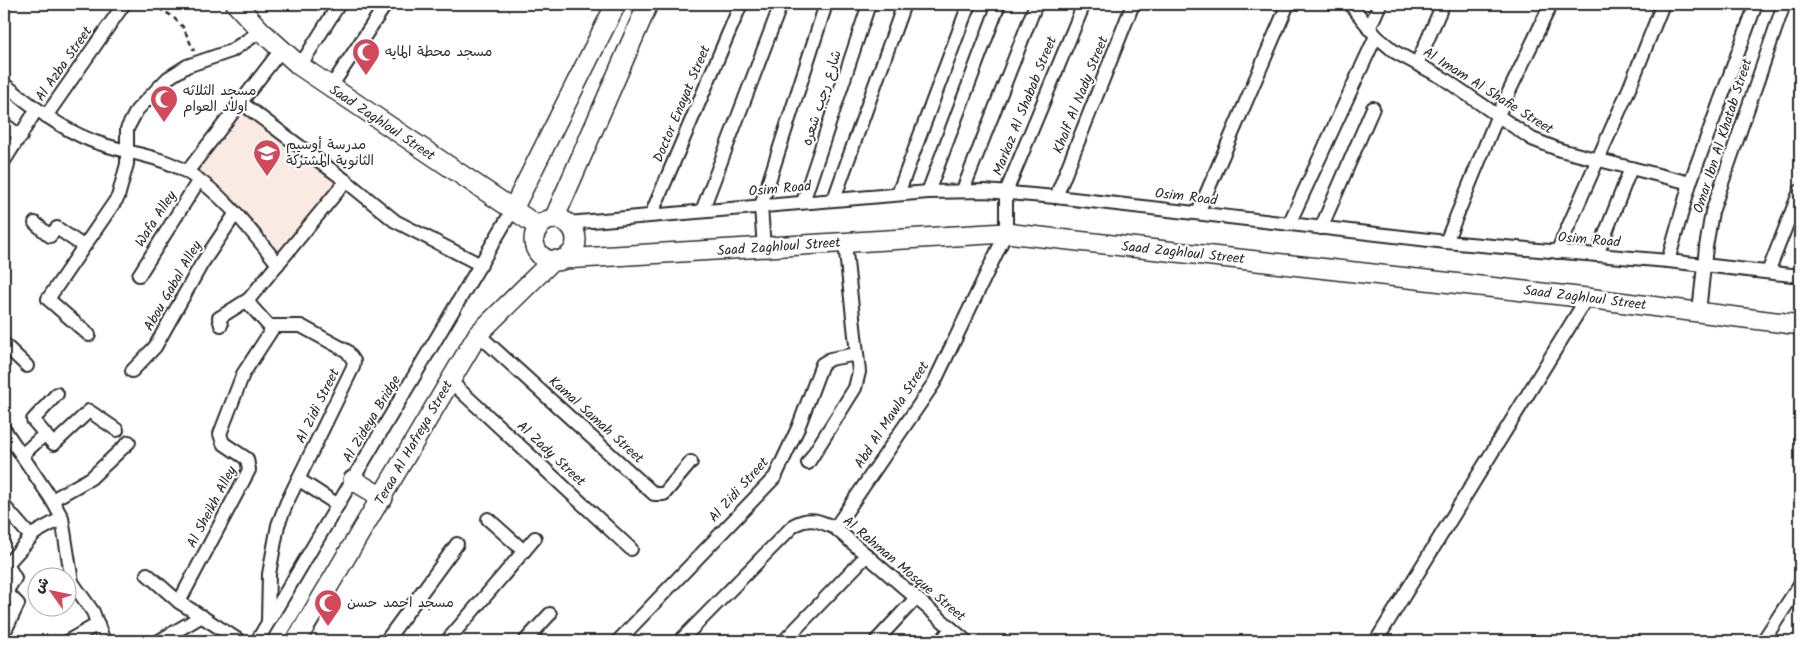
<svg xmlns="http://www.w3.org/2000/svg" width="1804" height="645" viewBox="0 0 1804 645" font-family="Kalam,'Playpen Sans Arabic',sans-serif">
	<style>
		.built { fill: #faeae4 }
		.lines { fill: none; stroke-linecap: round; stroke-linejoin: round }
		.street-casing { stroke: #2b2b2b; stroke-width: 16 }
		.secondary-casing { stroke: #2b2b2b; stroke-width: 22 }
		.path { stroke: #2b2b2b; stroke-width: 2.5; stroke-dasharray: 5 4; stroke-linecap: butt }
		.street { stroke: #fff; stroke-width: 12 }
		.secondary { stroke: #fff; stroke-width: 19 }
		.labels { text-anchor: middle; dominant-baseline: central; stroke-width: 4; stroke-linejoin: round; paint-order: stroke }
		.poi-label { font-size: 14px; fill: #2b2b2b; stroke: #fff; text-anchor: start }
		.street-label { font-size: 14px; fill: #2b2b2b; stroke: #fff }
	</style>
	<rect width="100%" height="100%" fill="#fff"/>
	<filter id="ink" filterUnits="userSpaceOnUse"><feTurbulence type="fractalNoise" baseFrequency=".02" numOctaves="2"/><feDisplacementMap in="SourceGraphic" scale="10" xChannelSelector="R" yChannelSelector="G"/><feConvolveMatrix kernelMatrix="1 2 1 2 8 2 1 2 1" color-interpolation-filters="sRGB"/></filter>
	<g filter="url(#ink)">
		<polygon class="built" points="240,106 342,182 279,258 194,172"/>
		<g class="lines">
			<g class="street-casing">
				<g id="street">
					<polyline points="1350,4 1376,36 1395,52 1443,78 1532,139 1560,150 1690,183"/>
					<polyline points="1369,29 1380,4"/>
					<polyline points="1417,64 1443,4"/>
					<polyline points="300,66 339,4"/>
					<path d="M4 84C31 105 58 127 90 140 122 153 157 154 187 172 224 194 251 231 278 264"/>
					<polyline points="330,88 386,4"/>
					<polyline points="239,101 346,181 395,221 481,265"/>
					<polyline points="46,116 124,4"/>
					<polyline points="4,124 21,137"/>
					<polyline points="4,161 37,109"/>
					<polyline points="187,172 281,50"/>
					<polyline points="963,190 1036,4"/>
					<polyline points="928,192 999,4"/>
					<polyline points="898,194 969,4"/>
					<polyline points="1056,197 1133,4"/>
					<polyline points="834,199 904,4"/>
					<polyline points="803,202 869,4"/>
					<polyline points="702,211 781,4"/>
					<polyline points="1198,213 1288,4"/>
					<polyline points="651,215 741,4"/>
					<polyline points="35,223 50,236 57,228 83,246"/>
					<polyline points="568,223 928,192 985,191 1056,197 1446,242 1668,261 1800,276"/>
					<polyline points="1289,224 1376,36"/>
					<polyline points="1321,228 1373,108"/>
					<polyline points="1446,242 1497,117 1551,4"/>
					<polyline points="764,249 761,206 826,4"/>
					<polyline points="1557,252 1629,89 1663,4"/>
					<polyline points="1597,255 1631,168"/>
					<polyline points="1668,261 1690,183 1756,4"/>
					<polyline points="1768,272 1800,191"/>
					<polyline points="139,275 199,180"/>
					<polyline points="1699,312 1706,247 1712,212 1784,4"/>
					<polyline points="221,325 219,318 249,299"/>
					<polyline points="478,334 654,494 664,494 691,462"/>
					<polyline points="89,335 48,299 118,197 127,164 127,129 137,110 168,78 187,66 231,51 261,31"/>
					<polyline points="4,344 27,366"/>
					<polyline points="132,371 155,347 201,265 236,213"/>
					<polyline points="450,381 631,549"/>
					<polyline points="4,429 52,500 62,518 72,582 93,612 104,641"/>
					<polyline points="45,435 54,444 89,411 117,430"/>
					<polyline points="22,455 45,434 33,420 57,394"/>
					<polyline points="808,463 855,388 859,372 858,363 845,243"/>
					<polyline points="298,479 338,505"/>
					<polyline points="52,500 91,478 129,442"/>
					<polyline points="4,506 31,537"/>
					<polyline points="488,519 524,551"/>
					<polyline points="835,528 934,383 1006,233 1006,192 1084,4"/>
					<polyline points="147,574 179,602 240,641"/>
					<polyline points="179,602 249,470 247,459 223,443 220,434 243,374 273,328"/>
					<polyline points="268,622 269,574 278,525 287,502 353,367 354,361 347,351 301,326 269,326 250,305 249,299 346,181"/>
					<polyline points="4,633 18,604 6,592 15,578 8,566 9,562 35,533 62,518"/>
					<polyline points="68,641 98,624"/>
					<polyline points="159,641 202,616"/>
					<polyline points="257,641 512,211"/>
					<polyline points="386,641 457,544"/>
					<polyline points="447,641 535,538"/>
					<polyline points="525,641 550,614"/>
					<polyline points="618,641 775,477 798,428 822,364 830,359 857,354"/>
					<path d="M680 641 794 525C810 516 820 521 835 528L966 641"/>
					<polyline points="784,641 867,555"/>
					<polyline points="876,641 916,598"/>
					<polyline points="941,641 951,629"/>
					<polyline points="1376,641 1587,298"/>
					<polyline points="1763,641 1800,584"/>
				</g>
			</g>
			<g class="secondary-casing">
				<g id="secondary">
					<polyline points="236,4 261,31 300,66 539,227"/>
					<polyline points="512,211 616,4"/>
					<polyline points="554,219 648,4"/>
					<circle cx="555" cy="240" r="21"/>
					<polyline points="563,259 1006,233 1587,298 1800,325"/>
					<polyline points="353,480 383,498"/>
					<polyline points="296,641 478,334 553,260"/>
				</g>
			</g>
			<polyline class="path" points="151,4 172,16 183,27 194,51"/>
			<use href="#street" class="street"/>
			<use href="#secondary" class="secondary"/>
		</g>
	</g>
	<defs>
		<g id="mosque-pin" transform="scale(1.4375)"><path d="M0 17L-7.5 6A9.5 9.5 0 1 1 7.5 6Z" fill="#d1495b" stroke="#fff"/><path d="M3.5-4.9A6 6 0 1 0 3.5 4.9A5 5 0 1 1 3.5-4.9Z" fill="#fff"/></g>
		<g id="school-pin" transform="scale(1.4375)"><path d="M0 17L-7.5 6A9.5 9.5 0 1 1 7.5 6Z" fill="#d1495b" stroke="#fff"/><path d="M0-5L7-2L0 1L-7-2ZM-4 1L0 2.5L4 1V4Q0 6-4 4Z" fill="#fff"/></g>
	</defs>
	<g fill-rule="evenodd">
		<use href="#mosque-pin" x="366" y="52"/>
		<use href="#mosque-pin" x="164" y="99"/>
		<use href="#school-pin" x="267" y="153"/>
		<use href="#mosque-pin" x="328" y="603"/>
	</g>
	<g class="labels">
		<g class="poi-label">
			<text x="385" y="52">مسجد محطة المايه</text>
			<text x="183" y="91">مسجد الثلاثه<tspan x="183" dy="16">اولاد العوام</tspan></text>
			<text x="286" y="145">مدرسة أوسيم<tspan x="286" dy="16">الثانوية المشتركة</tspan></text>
			<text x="347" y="603">مسجد احمد حسن</text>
		</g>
		<g class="street-label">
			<text transform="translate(64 64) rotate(-55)">Al Azba Street</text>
			<text transform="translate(1488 91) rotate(32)">Al Imam Al Shafie Street</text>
			<text transform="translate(1081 95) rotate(-68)">Khalf Al Nady Street</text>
			<text transform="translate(822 98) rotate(-72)">شارع رجب شعره</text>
			<text transform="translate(682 104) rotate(-67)">Doctor Enayat Street</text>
			<text transform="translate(1025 106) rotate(-68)">Markaz Al Shabab Street</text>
			<text transform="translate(382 123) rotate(34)">Saad Zaghloul Street</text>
			<text transform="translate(1723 136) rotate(-72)">Omar Ibn Al Khatab Street</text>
			<text transform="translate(780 189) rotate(-5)">Osim Road</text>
			<text transform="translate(1186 197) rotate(7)">Osim Road</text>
			<text transform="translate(156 219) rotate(-57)">Wafa Alley</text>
			<text transform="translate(1589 240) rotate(5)">Osim Road</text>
			<text transform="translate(779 247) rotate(-4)">Saad Zaghloul Street</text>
			<text transform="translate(1183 253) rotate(6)">Saad Zaghloul Street</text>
			<text transform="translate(173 286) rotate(-60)">Abou Gabal Alley</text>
			<text transform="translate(1585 298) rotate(7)">Saad Zaghloul Street</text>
			<text transform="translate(318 406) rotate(-64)">Al Zidi Street</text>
			<text transform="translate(892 415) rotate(-57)">Abd Al Mawla Street</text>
			<text transform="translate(372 419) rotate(-59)">Al Zideya Bridge</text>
			<text transform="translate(596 420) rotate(42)">Kamal Samah Street</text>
			<text transform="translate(414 443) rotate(-60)">Teraa Al Hafreya Street</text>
			<text transform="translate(551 454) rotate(43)">Al Zady Street</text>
			<text transform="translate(739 490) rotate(-48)">Al Zidi Street</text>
			<text transform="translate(212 507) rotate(-62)">Al Sheikh Alley</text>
			<text transform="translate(904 569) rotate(40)">Al Rahman Mosque Street</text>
		</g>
	</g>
	<rect width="1804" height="645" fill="none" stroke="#fff" stroke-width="20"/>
	<rect x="10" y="10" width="1784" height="625" fill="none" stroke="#2b2b2b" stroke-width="2" filter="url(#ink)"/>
	<g transform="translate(52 592) rotate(303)"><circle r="24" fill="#ffffff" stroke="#aaaaaa"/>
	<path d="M0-4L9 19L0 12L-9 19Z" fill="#d1495b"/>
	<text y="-8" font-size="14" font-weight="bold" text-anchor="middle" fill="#2b2b2b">ش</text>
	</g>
</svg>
